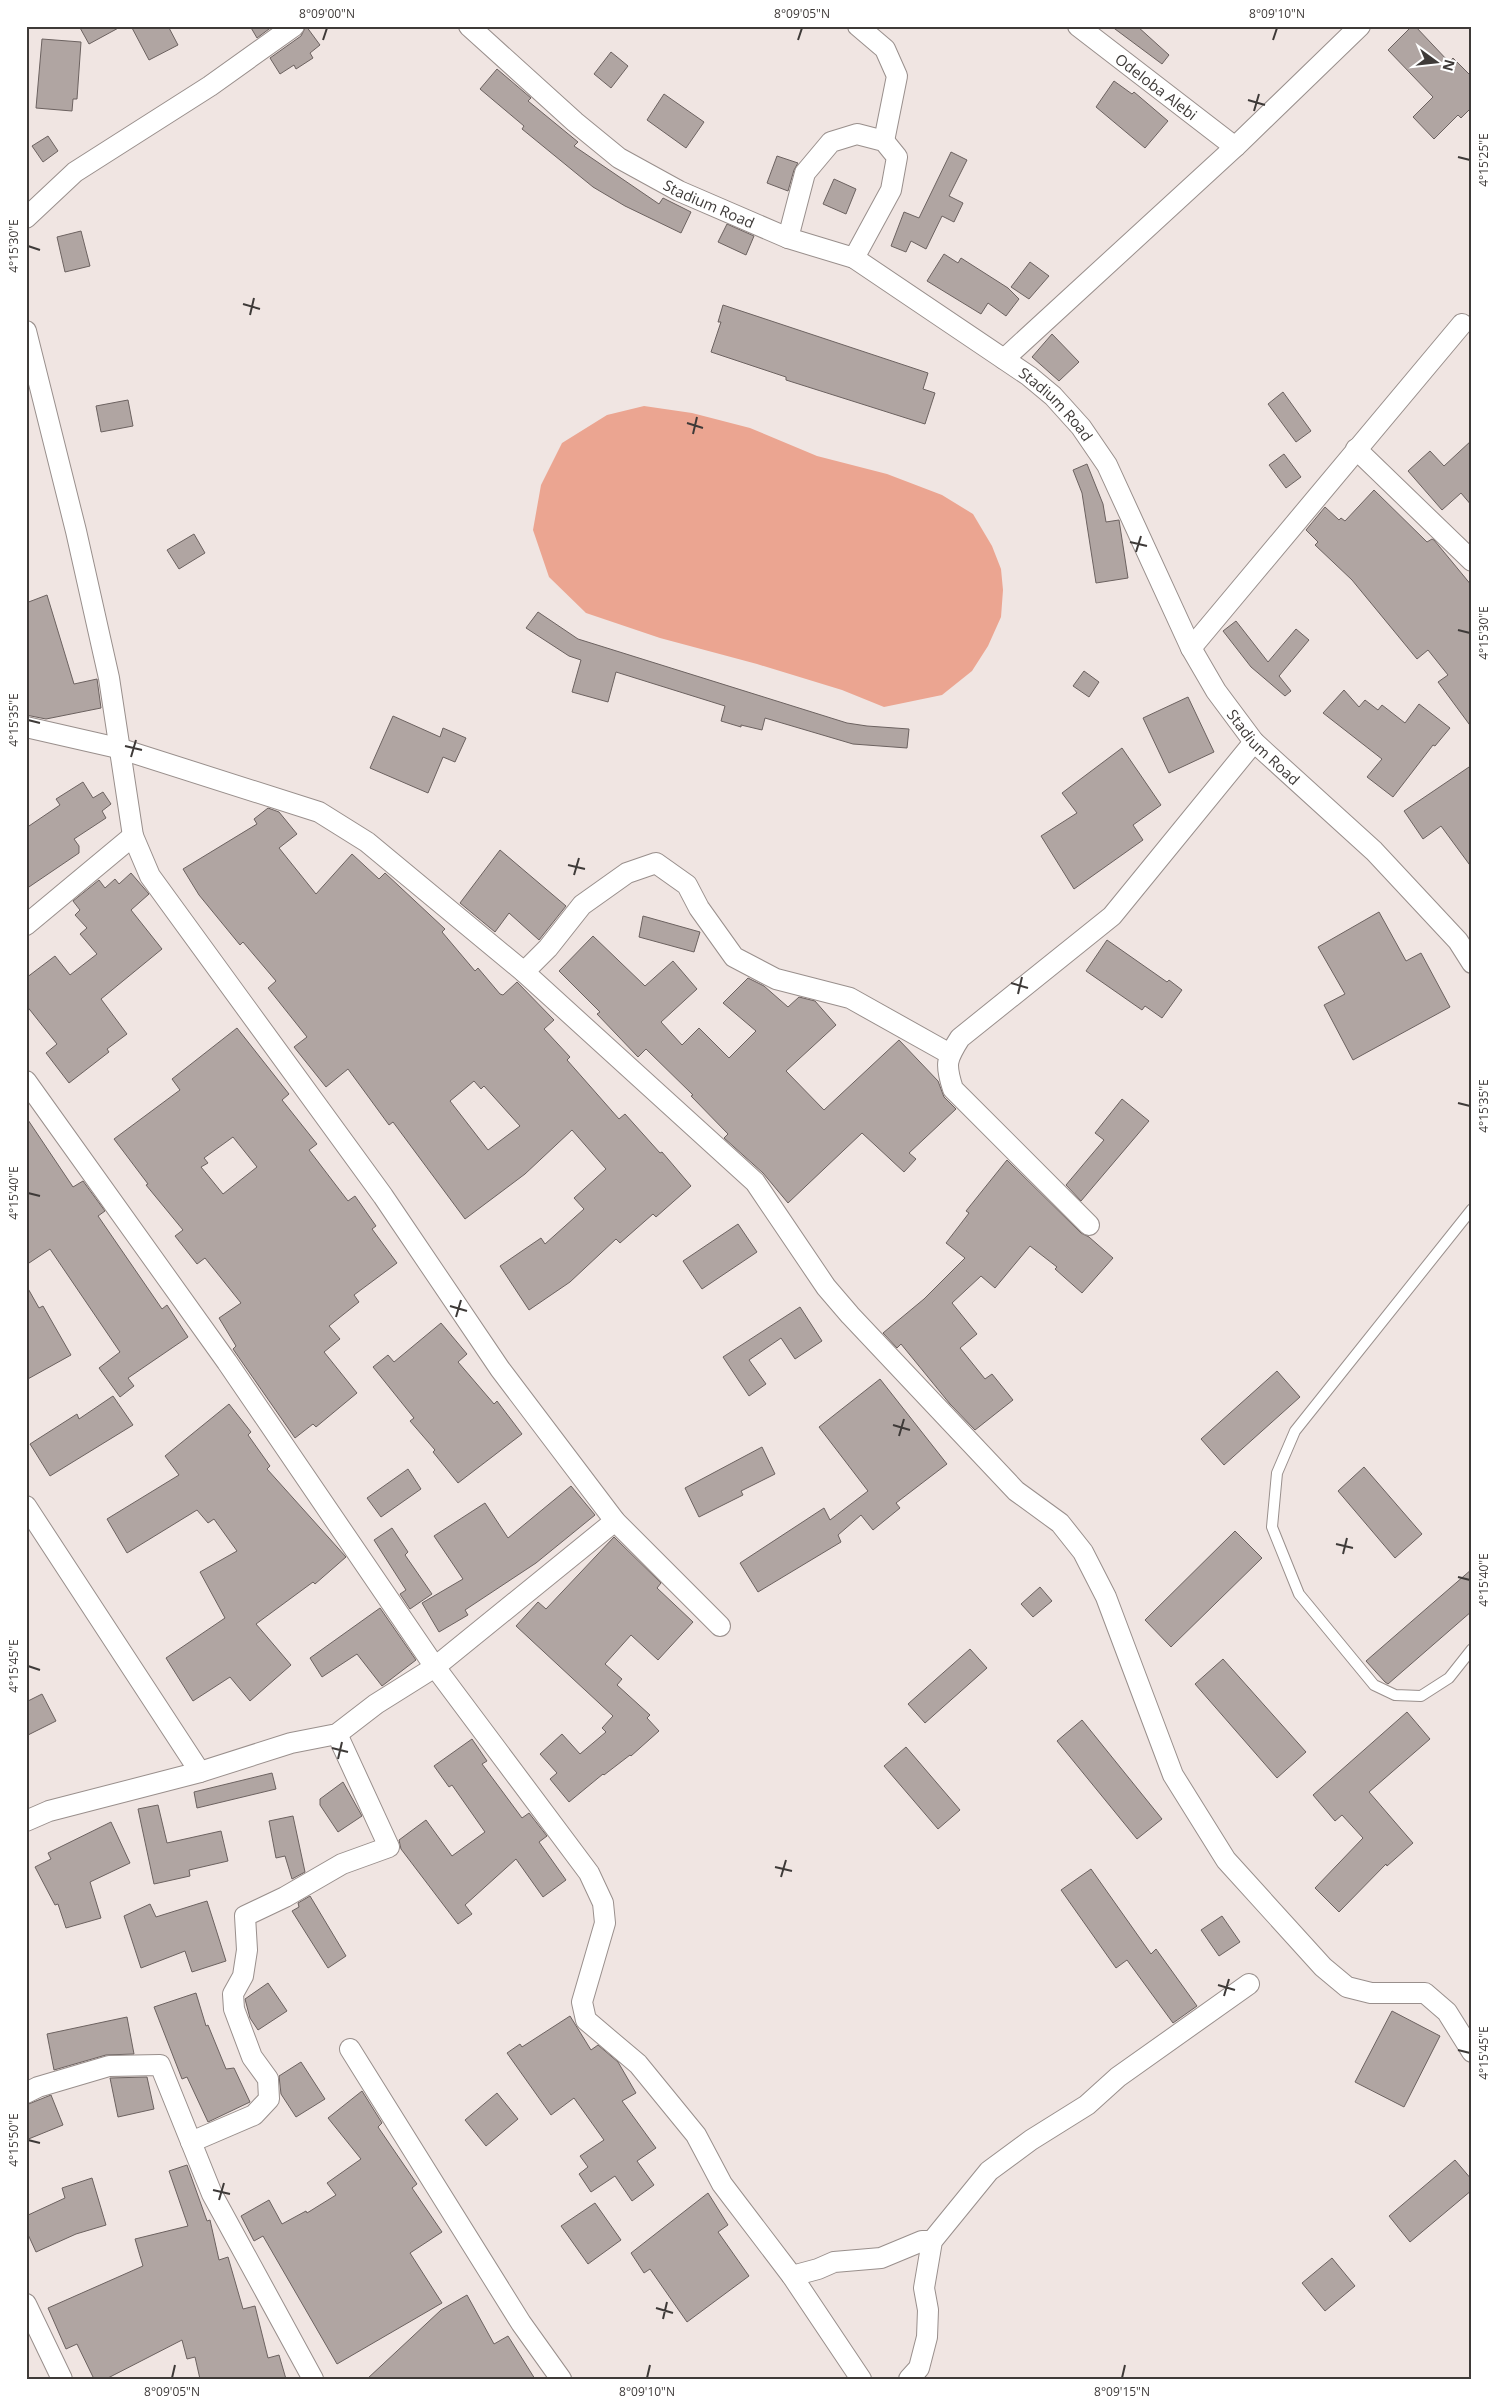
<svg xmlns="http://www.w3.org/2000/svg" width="1498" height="2405" viewBox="0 0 1498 2405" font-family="'Open Sans',sans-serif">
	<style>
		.green { fill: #eba591 }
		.building { fill: #b0a5a2; stroke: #6c6260; fill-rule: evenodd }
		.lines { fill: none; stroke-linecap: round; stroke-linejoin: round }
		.lane-casing { stroke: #998f8c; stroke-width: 12 }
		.street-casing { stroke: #998f8c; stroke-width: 22 }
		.lane { stroke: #fff; stroke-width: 10 }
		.street { stroke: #fff; stroke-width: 20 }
		.ticks { fill: none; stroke: #3e3a38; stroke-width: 2 }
		.labels { text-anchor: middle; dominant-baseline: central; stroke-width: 4.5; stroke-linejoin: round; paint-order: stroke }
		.street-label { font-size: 15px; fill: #3e3a38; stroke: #fff }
		.neatline { fill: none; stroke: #3e3a38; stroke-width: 2 }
		.ticks-label { font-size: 12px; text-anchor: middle; fill: #3e3a38 }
	</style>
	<rect width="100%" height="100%" fill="#f0e5e2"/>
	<polygon class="green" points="644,406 692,413 750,428 817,456 887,474 942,495 973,514 992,546 1001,569 1003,590 1001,617 988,646 972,671 942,695 884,707 842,690 757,664 660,638 586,613 549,577 533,530 541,485 562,443 607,415"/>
	<g class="building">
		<polygon points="79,26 122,26 89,44"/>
		<polygon points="131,26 168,26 178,45 149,60"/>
		<polygon points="250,26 273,26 257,38"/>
		<polygon points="306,26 320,45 310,53 313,58 296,69 294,65 280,74 270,58 301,36"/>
		<polygon points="1111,26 1137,26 1169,55 1162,64"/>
		<polygon points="1412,26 1415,26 1449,62 1453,58 1472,77 1472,107 1461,118 1458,115 1434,139 1413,117 1433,97 1388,50"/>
		<polygon points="42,39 81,42 77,99 73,99 72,111 36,108"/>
		<polygon points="611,52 628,66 611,88 594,74"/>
		<polygon points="497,69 531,98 528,101 578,142 574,146 659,204 663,198 691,212 681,233 625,206 593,187 522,129 524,126 480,89"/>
		<polygon points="1114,81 1132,94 1134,92 1168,121 1145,148 1096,107"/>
		<polygon points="664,94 704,122 686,148 647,120"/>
		<polygon points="48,136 58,151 43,162 32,146"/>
		<polygon points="951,152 967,160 949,196 963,203 954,222 942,216 926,249 911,241 906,252 891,246 904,212 919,218"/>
		<polygon points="777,156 798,163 794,170 788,191 767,183"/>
		<polygon points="834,179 856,189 846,214 823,204"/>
		<polygon points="727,224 754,236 746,255 718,242"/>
		<polygon points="81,231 90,266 65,272 57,237"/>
		<polygon points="944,254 958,263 961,258 1008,288 1019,299 1006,316 988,303 981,314 927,281"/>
		<polygon points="1030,262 1049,276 1029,299 1011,287"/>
		<polygon points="723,305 928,373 923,389 935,393 925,424 786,380 786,377 711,352 721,322 718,322"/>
		<polygon points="1052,334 1079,362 1059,381 1032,357"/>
		<polygon points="1283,392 1311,431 1296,442 1268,404"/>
		<polygon points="128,400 133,426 101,432 96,406"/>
		<polygon points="1472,440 1472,506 1461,493 1442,510 1408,471 1430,451 1444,466"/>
		<polygon points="1284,454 1301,477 1286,488 1269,465"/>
		<polygon points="1087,464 1103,504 1106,522 1119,520 1128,578 1096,583 1082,493 1073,470"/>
		<polygon points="1374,490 1427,542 1432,539 1434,540 1472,586 1472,728 1438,682 1448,675 1428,650 1417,659 1352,580 1315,545 1318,542 1306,530 1325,507 1339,520 1341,518 1345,521"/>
		<polygon points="194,534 205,553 179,569 167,550"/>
		<polygon points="47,595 74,684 97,679 101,708 46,719 26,715 26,603"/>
		<polygon points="538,612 578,639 847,723 867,726 909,729 907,748 853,744 765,718 762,730 741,725 741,727 721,721 725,706 616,672 608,702 572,692 581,660 569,656 526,628"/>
		<polygon points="1236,621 1268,662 1296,629 1309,640 1279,676 1291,691 1285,696 1251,667 1223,631"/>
		<polygon points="1084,671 1099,682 1089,697 1073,686"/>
		<polygon points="1344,690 1359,707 1365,700 1378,710 1382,705 1405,723 1419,704 1450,728 1435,746 1433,745 1393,797 1367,777 1382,759 1323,713"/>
		<polygon points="1188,697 1214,752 1169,773 1143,718"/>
		<polygon points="393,716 440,737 443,728 466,738 455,762 443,757 428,793 370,768"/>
		<polygon points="1122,748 1161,805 1133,825 1143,840 1074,889 1041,836 1077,813 1062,793"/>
		<polygon points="1472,765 1472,868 1441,826 1423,839 1404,811"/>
		<polygon points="83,782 93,798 103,792 111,804 102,811 106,818 74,839 79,846 79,853 26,889 26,828 60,805 56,799"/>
		<path d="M268 808 279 812 297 834 279 848 316 894 352 854 379 879 385 873 445 929 442 932 475 971 478 968 500 994 503 995 517 982 554 1020 544 1029 570 1057 567 1060 619 1119 625 1114 660 1153 662 1152 691 1186 656 1217 653 1214 620 1243 616 1239 570 1282 529 1310 500 1266 541 1238 545 1244 584 1209 574 1198 606 1169 572 1130 525 1174 465 1219 393 1122 389 1125 348 1069 326 1087 294 1047 307 1037 268 988 276 981 243 942 240 945 199 895 183 869 257 824 254 819ZM474 1081 481 1089 484 1086 520 1126 488 1150 450 1101Z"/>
		<polygon points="500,850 566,906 539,940 509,913 495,932 460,903"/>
		<polygon points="131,873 149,894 131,910 162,949 101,999 127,1034 107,1049 109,1052 69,1083 46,1053 57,1044 26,1005 26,978 55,956 70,975 97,954 80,934 87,928 75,915 80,910 73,901 99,880 105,888 115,879 119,884"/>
		<polygon points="1379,912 1406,961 1421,953 1450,1007 1353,1060 1324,1005 1345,994 1318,947"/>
		<polygon points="643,916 700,932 694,952 639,937"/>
		<polygon points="593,936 645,986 673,961 697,989 661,1022 682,1045 699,1028 729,1058 756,1031 723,1003 748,978 764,986 788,1007 799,997 815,1001 836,1025 786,1071 824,1110 899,1040 938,1081 944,1097 956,1109 909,1153 916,1159 904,1172 862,1133 788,1203 763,1173 724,1138 728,1134 691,1096 693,1095 646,1049 638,1057 597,1014 600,1012 559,971"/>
		<polygon points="1107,940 1167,982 1169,980 1182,990 1162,1018 1145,1006 1142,1010 1086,971"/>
		<path d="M237 1028 289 1094 282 1100 317 1144 309 1150 348 1201 355 1196 376 1226 372 1229 397 1263 354 1295 359 1302 329 1326 340 1339 324 1352 357 1393 316 1427 313 1424 295 1438 233 1349 236 1346 219 1318 241 1303 205 1258 197 1264 175 1236 183 1230 146 1185 148 1184 114 1139 180 1090 172 1079ZM233 1137 257 1167 223 1194 201 1167 208 1163 204 1158Z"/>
		<polygon points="1122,1099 1149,1121 1081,1201 1066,1185 1104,1140 1095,1133"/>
		<polygon points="26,1117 73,1187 83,1181 105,1211 98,1216 162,1309 167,1305 188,1337 128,1378 134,1386 120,1397 99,1368 120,1352 50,1249 26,1265"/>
		<polygon points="1007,1160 1081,1233 1089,1237 1113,1258 1082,1293 1055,1269 1057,1267 1030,1246 995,1288 981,1276 952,1303 977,1334 960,1348 985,1379 992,1374 1013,1400 975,1430 950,1404 901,1344 897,1348 883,1333 924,1299 965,1258 946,1243 969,1213 966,1211"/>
		<polygon points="738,1224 757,1252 702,1289 683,1261"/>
		<polygon points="26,1285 39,1308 43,1306 71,1355 26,1380"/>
		<polygon points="800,1307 822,1341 795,1359 781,1338 749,1360 766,1384 749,1396 723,1357"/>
		<polygon points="441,1323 467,1354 458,1362 494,1404 497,1401 522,1434 458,1483 433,1452 435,1450 410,1421 414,1418 373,1367 388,1355 394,1362"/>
		<polygon points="1277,1371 1300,1397 1224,1465 1201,1439"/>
		<polygon points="880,1379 947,1464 896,1503 900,1508 873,1530 861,1515 838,1535 841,1542 758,1592 740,1563 824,1508 830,1520 868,1491 819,1427"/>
		<polygon points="113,1396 133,1425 50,1476 30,1444 77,1414 79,1419"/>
		<polygon points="229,1404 251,1432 248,1435 270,1466 267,1469 346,1557 315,1584 313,1582 256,1624 291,1665 250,1701 230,1677 193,1701 166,1658 225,1618 200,1572 237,1551 214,1519 208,1523 197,1510 127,1553 107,1519 179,1475 165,1456"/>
		<polygon points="762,1447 775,1474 741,1491 743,1495 699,1517 685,1488"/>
		<polygon points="1364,1467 1422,1534 1395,1558 1338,1491"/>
		<polygon points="408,1469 421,1489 381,1517 367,1498"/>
		<polygon points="571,1486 595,1515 536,1563 465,1610 468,1615 439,1632 422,1603 463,1579 434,1536 485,1503 508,1538"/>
		<polygon points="392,1528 408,1552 405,1555 432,1594 410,1609 400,1594 406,1590 374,1540"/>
		<polygon points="1235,1531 1262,1558 1171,1647 1145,1620"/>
		<polygon points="614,1537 661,1583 657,1588 693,1622 658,1660 631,1635 605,1664 622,1679 617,1685 650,1715 647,1718 659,1731 631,1756 630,1755 604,1775 603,1774 569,1802 550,1779 557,1773 540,1754 562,1734 580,1754 606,1732 602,1728 613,1716 516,1626 538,1602 546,1609"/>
		<polygon points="1472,1569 1472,1611 1388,1684 1385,1682 1366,1661"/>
		<polygon points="1040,1587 1052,1601 1033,1617 1021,1604"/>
		<polygon points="380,1608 416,1660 382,1686 357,1654 322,1677 310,1658"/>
		<polygon points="970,1649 987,1668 925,1723 908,1704"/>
		<polygon points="1223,1659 1306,1752 1277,1778 1195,1684"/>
		<polygon points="42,1694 56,1721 26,1736 26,1702"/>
		<polygon points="1407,1712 1430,1739 1369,1792 1413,1843 1387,1866 1386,1864 1339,1912 1315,1888 1363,1838 1342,1815 1335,1821 1313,1795"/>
		<polygon points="1082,1720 1162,1819 1137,1839 1057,1741"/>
		<polygon points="472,1739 487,1761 482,1764 522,1818 529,1813 547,1836 539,1842 566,1880 543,1897 516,1859 465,1905 472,1914 458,1924 401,1849 399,1840 426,1820 452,1856 485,1832 452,1785 449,1787 434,1766"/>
		<polygon points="906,1747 960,1810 938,1829 884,1766"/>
		<polygon points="272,1773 276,1789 197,1808 194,1792"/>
		<polygon points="343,1782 362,1816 338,1832 320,1805 320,1799"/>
		<polygon points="158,1805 167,1843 221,1831 228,1861 189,1870 190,1876 154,1884 138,1809"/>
		<polygon points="293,1816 305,1872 292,1879 285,1856 276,1858 269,1821"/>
		<polygon points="111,1822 130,1863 90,1882 101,1918 66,1928 58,1904 55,1905 35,1867 51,1859 48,1853"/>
		<polygon points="1091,1869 1151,1954 1156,1949 1197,2006 1173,2023 1127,1960 1116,1968 1061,1890"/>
		<polygon points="310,1896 346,1956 328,1968 292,1911 299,1907 298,1903"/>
		<polygon points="207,1901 226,1961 192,1972 185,1951 141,1968 124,1916 150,1904 156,1917"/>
		<polygon points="1222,1916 1240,1942 1219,1956 1201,1930"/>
		<polygon points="268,1983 287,2011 258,2030 250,2018 245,1999"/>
		<polygon points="196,1993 206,2026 208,2025 226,2069 234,2068 250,2102 208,2122 187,2077 182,2079 154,2007"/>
		<polygon points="1392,2011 1440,2036 1404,2107 1355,2082"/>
		<polygon points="570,2016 591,2050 598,2045 618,2062 636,2093 622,2101 656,2148 637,2161 654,2185 632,2201 615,2176 591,2192 579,2174 588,2167 580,2156 604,2140 574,2098 551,2115 507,2053 520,2044 522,2047"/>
		<polygon points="127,2017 134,2054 106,2055 54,2070 47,2034"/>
		<polygon points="301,2062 325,2099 296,2117 281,2094 279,2076"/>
		<polygon points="147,2077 154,2109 118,2117 110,2078"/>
		<polygon points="362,2091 382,2123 378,2127 417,2184 412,2188 442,2232 410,2253 442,2303 337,2364 263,2236 254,2241 241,2216 269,2200 282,2224 306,2211 307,2213 336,2195 327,2183 361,2159 328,2118"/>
		<polygon points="497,2093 518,2119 486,2146 465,2120"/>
		<polygon points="51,2095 63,2125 26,2140 26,2105"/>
		<polygon points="1455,2160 1472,2180 1472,2190 1410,2242 1389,2216"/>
		<polygon points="187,2165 207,2221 210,2220 219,2260 228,2257 243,2309 255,2306 268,2358 279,2355 286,2379 200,2379 195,2357 187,2359 182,2340 106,2379 94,2379 77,2344 66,2349 48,2308 143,2266 135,2239 188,2226 169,2171"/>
		<polygon points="92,2178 106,2225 76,2234 36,2252 26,2230 26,2216 65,2198 62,2188"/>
		<polygon points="708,2193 728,2225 718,2232 749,2276 687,2322 650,2269 644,2273 631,2253"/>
		<polygon points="595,2203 621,2240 588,2264 561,2226"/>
		<polygon points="1332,2258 1355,2286 1325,2311 1302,2283"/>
		<polygon points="467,2295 494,2344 508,2336 535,2379 367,2379 441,2310"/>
	</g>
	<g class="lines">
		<g class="lane-casing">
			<polyline id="lane" points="1472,1209 1295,1431 1277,1473 1272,1527 1299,1594 1374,1685 1395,1695 1421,1696 1449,1678 1472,1649"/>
		</g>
		<g class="street-casing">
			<g id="street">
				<path id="s1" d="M469 26 575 122 619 158 679 191 788 238 854 258 1029 376 1053 396 1081 427 1107 465 1191 648 1216 691 1254 742 1374 851 1458 941 1472 963"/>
				<polyline points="858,26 885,49 897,76 884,141"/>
				<path id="s2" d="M1078 26 1235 147"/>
				<polyline points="26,218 75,172 210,86 294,26"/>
				<polyline points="788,238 805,173 831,142 857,134 884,141 897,157 891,190 854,258"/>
				<polyline points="26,331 76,531 109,678 133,836 150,876 383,1196 500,1369 615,1521 720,1626"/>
				<polyline points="1004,359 1235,147 1360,26"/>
				<polyline points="1356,449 1472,561"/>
				<polyline points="1191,648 1462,324"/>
				<polyline points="26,727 118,748 319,812 367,842 524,972 755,1182 826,1287 850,1315 1016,1491 1060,1523 1083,1552 1106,1597 1173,1775 1226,1860 1323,1967 1347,1987 1371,1993 1425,1993 1447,2012 1472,2052"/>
				<polyline points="26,925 133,836"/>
				<polyline points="524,972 548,948 582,905 627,873 656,863 687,885 699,908 734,957 776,979 850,998 950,1054"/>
				<polyline points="26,1081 227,1362 435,1667 589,1873 603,1903 605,1923 582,2002 586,2020 638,2064 696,2135 722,2184 792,2276 861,2379"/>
				<path d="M1089 1225 953 1089C945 1064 946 1060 960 1038L1112 916 1254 742"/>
				<polyline points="26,1506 200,1772"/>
				<polyline points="26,1821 49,1811 200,1772 291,1743 337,1734 376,1704 435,1667 615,1521"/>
				<polyline points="350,2049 521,2323 561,2379"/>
				<polyline points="26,2093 38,2087 109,2066 160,2065 212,2194 313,2379"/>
				<polyline points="191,2142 254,2115 269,2099 268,2079 252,2057 234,2009 233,1994 243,1976 247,1950 245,1916 285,1897 342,1864 389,1847 337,1734"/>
				<polyline points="792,2276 818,2269 834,2262 881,2258 922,2241 932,2241"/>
				<polyline points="26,2304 62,2379"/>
				<polyline points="909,2379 919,2368 927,2337 928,2310 924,2288 932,2241 989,2171 1031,2140 1087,2105 1118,2077 1249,1984"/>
			</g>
		</g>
		<use href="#lane" class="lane"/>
		<use href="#street" class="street"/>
	</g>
	<path class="ticks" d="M323 40 327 28M798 40 802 28M1273 40 1277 28M1248 100 1265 105M1254 111 1259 94M1458 157 1470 160M28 246 40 250M243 304 260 309M250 315 254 298M687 423 703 428M693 434 697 417M1130 542 1147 546M1136 552 1141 536M1458 630 1470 633M28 720 40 723M125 746 142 750M131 757 136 740M568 865 585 869M574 875 579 858M1011 983 1028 988M1018 994 1022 977M1458 1103 1470 1106M28 1193 40 1196M450 1306 467 1311M456 1317 461 1300M893 1425 910 1430M899 1436 904 1419M1336 1544 1353 1548M1343 1554 1347 1538M1458 1577 1470 1580M28 1666 40 1670M332 1748 348 1752M338 1759 342 1742M775 1867 792 1871M781 1877 786 1860M1218 1985 1235 1990M1224 1996 1229 1979M1458 2050 1470 2053M28 2140 40 2143M213 2190 230 2194M219 2200 224 2183M656 2308 673 2313M663 2319 667 2302M172 2378 175 2365M647 2378 650 2365M1122 2378 1125 2365"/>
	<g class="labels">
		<g class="street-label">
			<text stroke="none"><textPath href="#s2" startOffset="99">Odeloba Alebi</textPath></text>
			<text stroke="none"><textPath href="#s1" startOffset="301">Stadium Road</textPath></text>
			<text stroke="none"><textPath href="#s1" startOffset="706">Stadium Road</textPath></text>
			<text stroke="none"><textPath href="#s1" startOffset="1111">Stadium Road</textPath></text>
		</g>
	</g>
	<rect width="1498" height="2405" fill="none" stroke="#ffffff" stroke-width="55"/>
	<g transform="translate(1436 62) rotate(105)" stroke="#ffffff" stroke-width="4" paint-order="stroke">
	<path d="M0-4L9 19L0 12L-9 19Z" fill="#3e3a38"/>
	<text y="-8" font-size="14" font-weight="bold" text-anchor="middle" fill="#3e3a38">N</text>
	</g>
	<rect x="28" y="28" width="1442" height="2350" class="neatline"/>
	<g class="ticks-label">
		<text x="327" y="18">8°09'00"N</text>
		<text x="802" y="18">8°09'05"N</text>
		<text x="1277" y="18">8°09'10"N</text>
		<text transform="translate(1484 160) rotate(-90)" y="4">4°15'25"E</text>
		<text transform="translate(14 246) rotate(-90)" y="4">4°15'30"E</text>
		<text transform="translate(1484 633) rotate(-90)" y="4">4°15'30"E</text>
		<text transform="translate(14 720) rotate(-90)" y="4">4°15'35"E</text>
		<text transform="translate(1484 1106) rotate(-90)" y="4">4°15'35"E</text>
		<text transform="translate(14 1193) rotate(-90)" y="4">4°15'40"E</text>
		<text transform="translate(1484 1580) rotate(-90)" y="4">4°15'40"E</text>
		<text transform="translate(14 1666) rotate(-90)" y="4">4°15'45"E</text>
		<text transform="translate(1484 2053) rotate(-90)" y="4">4°15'45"E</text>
		<text transform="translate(14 2140) rotate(-90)" y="4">4°15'50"E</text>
		<text x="172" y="2396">8°09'05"N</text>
		<text x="647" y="2396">8°09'10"N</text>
		<text x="1122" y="2396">8°09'15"N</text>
	</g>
</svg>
